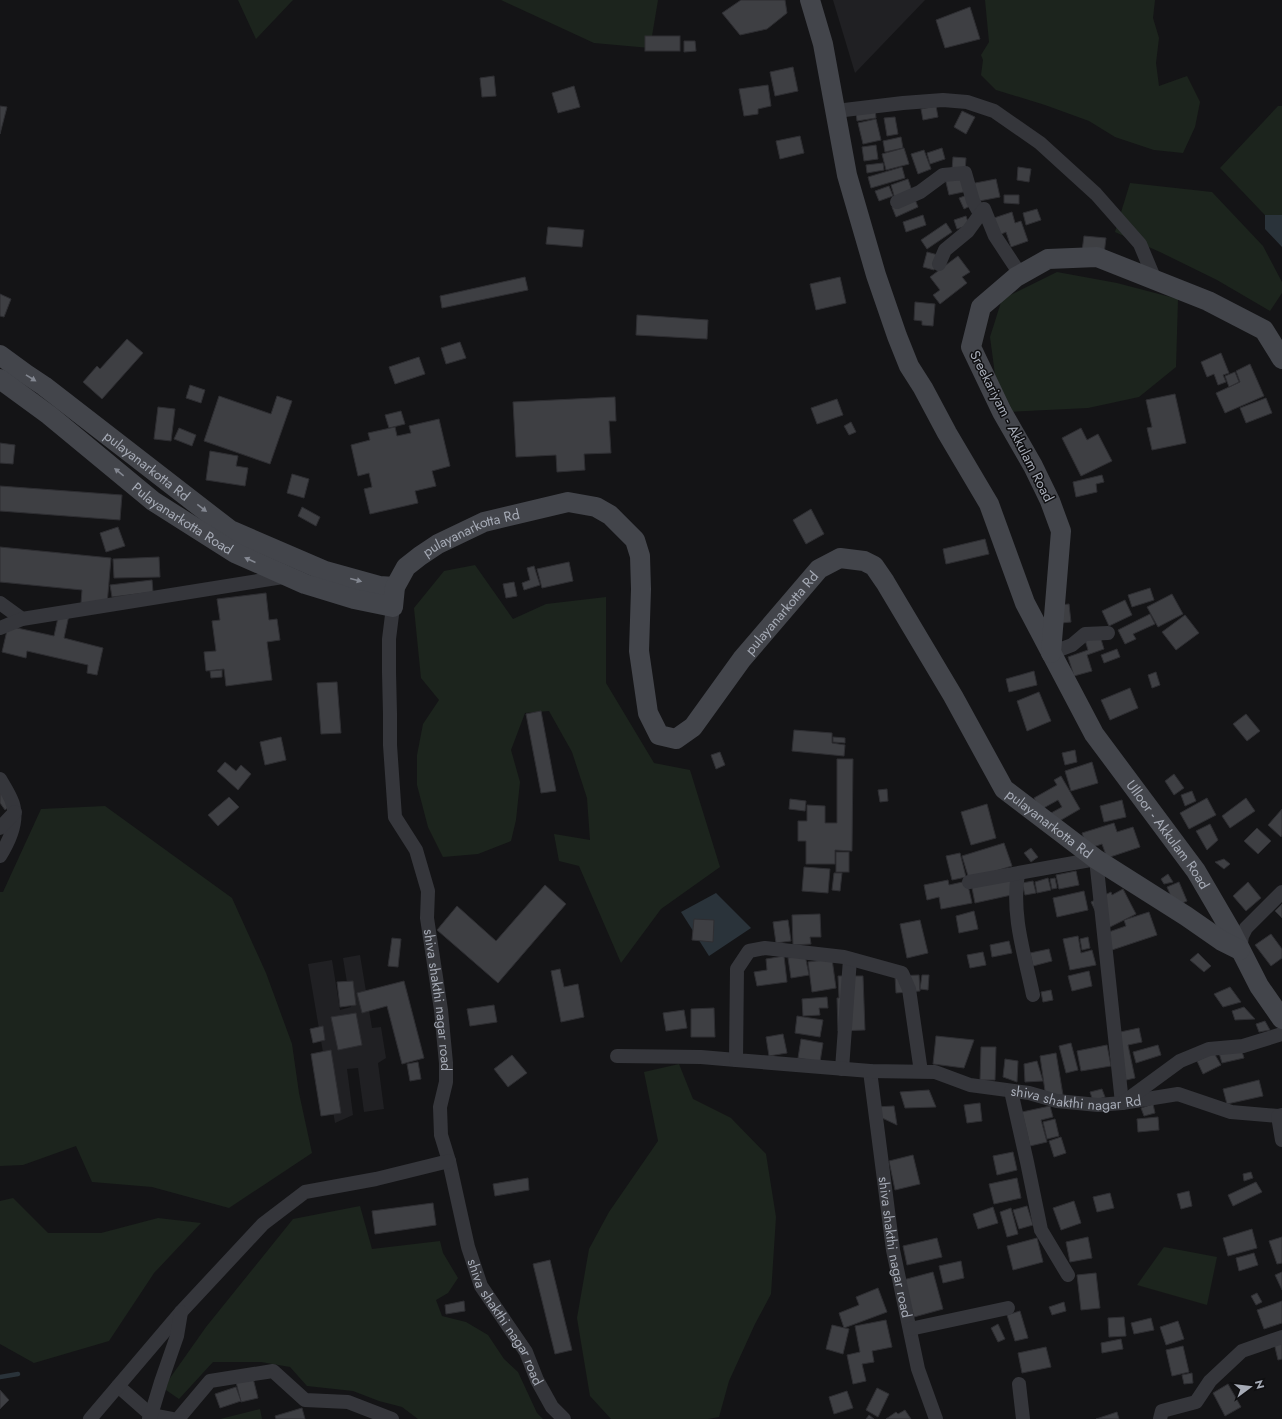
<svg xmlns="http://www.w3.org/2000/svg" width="1282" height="1419" viewBox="0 0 1282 1419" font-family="Jost,sans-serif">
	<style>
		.built { fill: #202023 }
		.green { fill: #1c241d }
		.water { fill: #2a333a }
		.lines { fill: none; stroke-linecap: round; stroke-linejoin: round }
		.stream { stroke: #2a333a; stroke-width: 4.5 }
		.building { fill: #3e3f43; stroke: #2e2e32 }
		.street { stroke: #35363b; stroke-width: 14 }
		.secondary { stroke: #43454b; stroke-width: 20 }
		.oneway { fill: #838791 }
		.labels { text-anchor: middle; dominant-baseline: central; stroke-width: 3; stroke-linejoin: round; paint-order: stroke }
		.street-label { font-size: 14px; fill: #a6abb6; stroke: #0f0f11 }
	</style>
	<rect width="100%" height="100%" fill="#141416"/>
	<g class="built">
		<polygon points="833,0 925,0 855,73"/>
		<polygon points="360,955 372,1028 381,1027 386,1058 378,1063 384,1109 364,1112 358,1068 347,1069 353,1115 335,1123 308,964 332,960 340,1010 351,1007 343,958"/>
	</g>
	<g class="green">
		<polygon points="238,0 293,0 256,39"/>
		<polygon points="501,0 658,0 650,48 594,43"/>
		<polygon points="985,0 1155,0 1153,18 1159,38 1156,63 1159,86 1187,76 1200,102 1195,127 1183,153 1154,150 1115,137 1089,121 1045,105 996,90 981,75 983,60 981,55 989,42"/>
		<polygon points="1278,106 1282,106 1282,233 1220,168"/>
		<polygon points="1130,183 1212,192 1263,246 1282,282 1282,293 1270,311 1217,280 1160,252 1115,232"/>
		<polygon points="1057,272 1117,283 1178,299 1176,367 1139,397 1088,408 1008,412 996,382 990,337 1002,299"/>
		<polygon points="475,565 513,619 546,604 606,597 606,683 654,763 690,770 720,867 661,909 621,963 579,866 559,861 554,834 590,840 587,798 572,752 549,711 525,713 511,750 520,782 516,820 511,841 478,854 443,857 428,827 417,785 417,755 423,724 439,700 421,678 414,608 444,571"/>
		<polygon points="105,806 232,898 266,973 292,1044 299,1093 312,1153 229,1208 152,1187 92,1182 76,1146 23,1165 0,1166 0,892 3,892 41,809"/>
		<polygon points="679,1064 693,1099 731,1118 766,1154 776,1217 771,1294 755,1324 729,1381 719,1417 708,1419 611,1419 590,1396 577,1318 589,1249 609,1212 658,1141 644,1072"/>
		<polygon points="13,1198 48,1233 101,1233 158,1218 201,1223 154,1273 109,1341 34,1363 0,1344 0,1201"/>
		<polygon points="360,1206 372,1249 440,1241 443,1253 458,1278 448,1293 436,1300 442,1316 466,1322 488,1335 504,1359 518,1372 537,1413 543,1419 418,1419 402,1407 379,1401 353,1391 307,1386 290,1367 261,1362 213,1362 179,1399 163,1388 206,1327 293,1219"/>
		<polygon points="1164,1247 1217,1257 1207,1305 1137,1285"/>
		<polygon points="260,1409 262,1419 220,1419"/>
	</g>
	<g class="water">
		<polygon points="1265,215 1282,215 1282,247 1265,229"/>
		<polygon points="716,893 751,928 709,956 681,912"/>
	</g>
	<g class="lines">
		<polyline class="stream" points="0,1377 18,1374"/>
	</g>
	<g class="building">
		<polygon points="741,0 785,0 787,13 767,29 740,35 722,13"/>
		<polygon points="970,7 980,39 945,48 936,20"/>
		<rect x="645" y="36" width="35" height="15"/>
		<polygon points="684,41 695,41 696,51 684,52"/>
		<polygon points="793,67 798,91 775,96 770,72"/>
		<polygon points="494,76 496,96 482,97 480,78"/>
		<polygon points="768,85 771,106 758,109 758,114 744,116 739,89"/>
		<polygon points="574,86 580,107 558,113 552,93"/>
		<polygon points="0,106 7,107 0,134"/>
		<polygon points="936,106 938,117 923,120 921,109"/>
		<polygon points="875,109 876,118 857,121 856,112"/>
		<polygon points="962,111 975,117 966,134 954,127"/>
		<polygon points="895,117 898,134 887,136 884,118"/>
		<polygon points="876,119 881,140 863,144 858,123"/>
		<polygon points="800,136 804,153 780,159 776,141"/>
		<polygon points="901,137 903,148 885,152 883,141"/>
		<polygon points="876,145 878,159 864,161 862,147"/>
		<polygon points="904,148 909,164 886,170 882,154"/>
		<polygon points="942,148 945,159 930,164 927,153"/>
		<polygon points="924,150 931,169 918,174 911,154"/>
		<polygon points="953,157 966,158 965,172 952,170"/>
		<polygon points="883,163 884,170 867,173 866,165"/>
		<polygon points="902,167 905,178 871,188 868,177"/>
		<polygon points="1018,167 1031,169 1029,182 1017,180"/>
		<polygon points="964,173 968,191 949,195 945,178"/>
		<polygon points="908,179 913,194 895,199 891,185"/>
		<polygon points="996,179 1000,197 974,202 970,184"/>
		<polygon points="889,186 893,196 879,201 875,191"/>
		<polygon points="970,194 974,204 964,209 959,198"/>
		<polygon points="1004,195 1019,195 1019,204 1004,203"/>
		<polygon points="914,197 918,207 896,217 892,207"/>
		<polygon points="1037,209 1041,220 1026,225 1023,213"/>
		<polygon points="1012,212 1015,223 1021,221 1028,241 1011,247 1006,232 999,235 994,218"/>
		<polygon points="923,215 926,225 906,232 903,222"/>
		<polygon points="966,216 969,225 957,229 954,220"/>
		<polygon points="946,223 952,232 927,249 921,240"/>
		<polygon points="548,227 584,230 582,247 546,244"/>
		<polygon points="1084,236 1106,238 1104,254 1082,251"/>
		<polygon points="927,252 938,255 934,270 923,267"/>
		<polygon points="958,256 970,272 962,277 967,283 940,304 933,295 940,290 930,277"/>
		<polygon points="525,277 528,290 442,308 440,296"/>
		<polygon points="840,277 846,303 816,310 810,284"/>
		<polygon points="0,294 11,299 4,317 0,316"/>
		<polygon points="915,302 935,304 933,326 922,325 922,321 914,320"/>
		<polygon points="637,315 708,320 707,339 636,335"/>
		<polygon points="127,339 143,353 102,399 83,382 97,366 100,369"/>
		<polygon points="460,342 466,358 446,364 441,348"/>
		<polygon points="1221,353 1229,373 1223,375 1226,382 1218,385 1214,374 1207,377 1201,362"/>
		<polygon points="419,357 425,374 395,384 389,367"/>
		<polygon points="1250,364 1264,396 1225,413 1216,393 1240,382 1236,371"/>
		<polygon points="1235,372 1239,382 1229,387 1225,376"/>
		<polygon points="190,385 205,390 201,403 186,398"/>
		<polygon points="1175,394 1186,443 1152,450 1147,428 1152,427 1146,400"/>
		<polygon points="219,396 271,414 277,396 292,401 270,464 204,441"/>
		<polygon points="615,397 616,421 609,421 611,453 584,454 585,470 557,472 556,455 516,457 513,402"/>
		<polygon points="1266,398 1272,413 1246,423 1240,408"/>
		<polygon points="837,399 843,415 817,424 811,408"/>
		<polygon points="158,407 175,409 171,441 154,439"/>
		<polygon points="401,411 405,424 389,428 385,415"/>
		<polygon points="439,419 450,466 432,471 436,486 415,491 418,503 370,514 364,489 372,487 369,473 358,476 351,445 370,440 368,433 395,427 397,436 411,433 409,426"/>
		<polygon points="851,422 856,432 849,435 844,426"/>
		<polygon points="179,428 196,435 192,446 174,439"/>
		<polygon points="1081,428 1087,440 1098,434 1112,461 1081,476 1062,438"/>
		<polygon points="0,443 15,445 13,464 0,463"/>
		<polygon points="210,451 238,456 236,466 248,468 245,486 206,480"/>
		<polygon points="292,474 309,479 304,498 287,493"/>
		<polygon points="1102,475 1104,482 1096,484 1097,492 1076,497 1073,482"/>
		<polygon points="0,486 122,495 120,520 0,511"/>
		<polygon points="302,507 320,517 316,526 298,516"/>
		<polygon points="811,509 824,534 806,544 793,520"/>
		<polygon points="118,527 125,546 106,552 100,533"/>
		<polygon points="985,539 989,554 946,564 943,549"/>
		<polygon points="0,547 111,558 107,605 81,603 82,590 0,582"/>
		<polygon points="159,557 160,577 114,578 113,559"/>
		<polygon points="569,562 573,581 542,588 537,569"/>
		<polygon points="534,566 540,585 524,590 522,583 530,580 527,568"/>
		<polygon points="152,580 153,592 112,597 110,585"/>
		<polygon points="514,582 517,596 506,598 503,584"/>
		<polygon points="1150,588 1154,600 1132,607 1128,595"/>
		<polygon points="266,593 269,620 277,619 280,640 267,642 272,680 226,686 224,669 206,671 204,652 216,651 212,621 220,620 217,599"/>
		<polygon points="1172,594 1183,614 1158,627 1147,607"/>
		<polygon points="1125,600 1132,615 1109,626 1102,611"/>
		<polygon points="1069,604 1071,622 1061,623 1059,605"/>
		<polygon points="59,613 69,615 64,638 103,648 97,675 87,673 88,665 27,651 26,658 2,652 8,626 54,636"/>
		<polygon points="1150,614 1155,624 1133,634 1136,639 1125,644 1118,630"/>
		<polygon points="1185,615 1199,633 1176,650 1162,632"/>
		<polygon points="1100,636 1104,649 1087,655 1092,671 1074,676 1068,657 1088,650 1085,640"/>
		<polygon points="1117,649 1120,657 1104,663 1101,655"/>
		<polygon points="222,670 222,677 211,678 210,671"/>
		<polygon points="1034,671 1037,685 1009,692 1006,679"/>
		<polygon points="1156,672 1160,685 1152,688 1148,675"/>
		<polygon points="337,682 341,733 321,734 317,683"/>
		<polygon points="1130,688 1138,708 1110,720 1101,700"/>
		<polygon points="1039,692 1051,721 1027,731 1017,701"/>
		<polygon points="541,711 556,791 541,793 526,714"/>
		<polygon points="1246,714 1260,731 1247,741 1233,724"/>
		<polygon points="794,730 832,733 832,743 845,745 844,756 792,751"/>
		<polygon points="281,737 286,760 265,765 260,742"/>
		<polygon points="833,737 845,738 845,743 833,742"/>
		<polygon points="1075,750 1077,762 1065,765 1062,753"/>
		<polygon points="720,752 725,765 716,769 711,755"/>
		<polygon points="837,759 853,759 852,851 835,850 835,864 806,864 806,841 798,841 798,821 807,821 807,805 825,806 825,823 837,823"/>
		<polygon points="225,762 236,771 241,765 251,774 238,790 217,771"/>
		<polygon points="1092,762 1098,783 1071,791 1065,771"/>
		<polygon points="1174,774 1184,788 1174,795 1165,781"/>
		<polygon points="1061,776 1080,809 1056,823 1051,813 1062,807 1058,800 1040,810 1034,798 1057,785 1054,780"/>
		<polygon points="0,782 15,802 5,810 0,803"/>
		<polygon points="887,789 888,801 880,802 878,790"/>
		<polygon points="1192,791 1196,801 1185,806 1181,795"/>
		<polygon points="229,797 239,807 218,826 208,815"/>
		<polygon points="1207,798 1216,815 1189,829 1180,813"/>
		<polygon points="1246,798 1255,811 1230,828 1222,816"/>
		<polygon points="790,799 806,801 805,811 789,809"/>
		<polygon points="1122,800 1126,817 1104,822 1100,806"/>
		<polygon points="987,804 996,838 971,845 961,812"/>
		<polygon points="1282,809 1282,835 1281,837 1268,825"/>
		<polygon points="1114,823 1117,832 1133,827 1140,847 1107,858 1102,844 1087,849 1082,833"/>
		<polygon points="1210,824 1218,840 1207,850 1196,831"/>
		<polygon points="1257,828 1271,841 1258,854 1244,841"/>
		<polygon points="1004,843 1012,866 969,879 962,856"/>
		<polygon points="1031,848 1038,857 1031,862 1024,853"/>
		<rect x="836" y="852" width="13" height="20"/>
		<polygon points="960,853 966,877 952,880 946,856"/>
		<polygon points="1224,859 1230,864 1224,869 1215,862"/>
		<polygon points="804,867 830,869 828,893 802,891"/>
		<polygon points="1076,871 1079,885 1059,889 1056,875"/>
		<polygon points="834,873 842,873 840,891 832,890"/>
		<polygon points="1011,874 1016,894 975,903 971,883"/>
		<polygon points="1168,874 1173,882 1164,884 1161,879"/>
		<polygon points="1048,878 1051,890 1037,893 1035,882"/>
		<polygon points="1055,878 1057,888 1052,889 1050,879"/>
		<polygon points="948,880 949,885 967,881 972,903 941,909 939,897 927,900 924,885"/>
		<polygon points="1033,881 1036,893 1025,895 1022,883"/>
		<polygon points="1179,882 1187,901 1175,906 1167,887"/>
		<polygon points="1248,882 1261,898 1246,911 1233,896"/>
		<polygon points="545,885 566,904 498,983 437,930 457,906 496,941"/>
		<polygon points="1123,889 1136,914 1108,928 1100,921 1091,902 1111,892 1112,895"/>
		<polygon points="1084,891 1088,910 1057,917 1053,898"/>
		<polygon points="1282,904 1282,918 1275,911"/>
		<polygon points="974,911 978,929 959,933 956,916"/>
		<polygon points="1149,912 1157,935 1109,951 1103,934 1126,926 1124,920"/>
		<polygon points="820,914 821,937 810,937 811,944 793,945 792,915"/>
		<polygon points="694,919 714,920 713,942 692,940"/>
		<polygon points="788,920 791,941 776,943 773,922"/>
		<polygon points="920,920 928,953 907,958 900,924"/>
		<polygon points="1271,934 1282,949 1282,958 1271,966 1255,945"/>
		<polygon points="1078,936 1081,953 1092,950 1096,965 1070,970 1063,939"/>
		<polygon points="1088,937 1090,948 1082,950 1080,939"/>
		<polygon points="392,938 401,939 398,967 388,966"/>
		<polygon points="1009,941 1012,953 992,957 990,945"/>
		<polygon points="1049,949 1052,961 1033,966 1030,953"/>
		<polygon points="983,952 986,965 970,968 967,955"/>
		<polygon points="1198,953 1211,966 1204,972 1190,960"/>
		<polygon points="805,955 809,975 791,978 788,958"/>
		<polygon points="784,956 787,982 757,986 754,972 767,970 766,959"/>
		<polygon points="832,959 836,988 812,992 808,962"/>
		<polygon points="560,969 564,987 578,984 584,1017 561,1022 551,971"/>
		<polygon points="1089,971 1092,986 1072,991 1068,976"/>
		<polygon points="919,975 920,991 896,993 895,976"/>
		<polygon points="922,975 929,975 928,990 920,989"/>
		<polygon points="838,976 863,976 865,1030 838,1031 837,998 839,998"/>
		<polygon points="353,981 356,1005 340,1007 337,982"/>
		<polygon points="404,981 424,1058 402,1064 387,1006 362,1013 357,993"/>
		<polygon points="1230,987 1241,1002 1223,1007 1214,994"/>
		<polygon points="1051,990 1053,1000 1043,1002 1041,992"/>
		<polygon points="827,997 828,1008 819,1008 820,1015 803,1016 802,999"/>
		<polygon points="494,1005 497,1022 470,1026 467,1009"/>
		<polygon points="1244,1007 1255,1019 1235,1020 1232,1011"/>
		<polygon points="714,1008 715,1037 691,1037 691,1009"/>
		<polygon points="684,1010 687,1028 666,1031 663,1013"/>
		<polygon points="356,1013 362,1045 338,1050 331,1017"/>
		<polygon points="797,1016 823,1020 820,1037 795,1033"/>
		<polygon points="1265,1021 1270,1030 1259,1032 1256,1024"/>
		<polygon points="323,1026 325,1040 313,1043 310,1029"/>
		<polygon points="1139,1028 1142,1042 1128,1045 1135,1078 1122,1081 1111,1034"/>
		<polygon points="783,1034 787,1053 769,1056 766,1037"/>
		<polygon points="936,1036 974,1040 964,1068 933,1064"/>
		<polygon points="801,1039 823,1043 820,1062 798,1058"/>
		<polygon points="1071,1043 1078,1070 1066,1073 1059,1046"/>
		<polygon points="1107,1045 1111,1066 1081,1071 1077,1051"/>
		<polygon points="1158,1045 1161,1055 1136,1063 1133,1052"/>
		<polygon points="981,1047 996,1047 995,1080 980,1080"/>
		<polygon points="1241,1048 1244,1058 1222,1063 1219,1053"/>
		<polygon points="331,1050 341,1113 321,1116 311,1054"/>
		<polygon points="1056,1053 1063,1095 1046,1098 1040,1056"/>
		<polygon points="1214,1053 1221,1065 1203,1074 1197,1061"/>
		<polygon points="512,1055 527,1073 508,1087 494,1069"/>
		<polygon points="1005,1059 1018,1061 1017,1082 1003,1077"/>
		<polygon points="1037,1061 1043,1081 1025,1082 1024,1064"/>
		<polygon points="418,1062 421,1079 410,1081 407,1064"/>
		<polygon points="1259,1080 1263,1096 1227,1104 1223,1089"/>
		<polygon points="1102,1089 1105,1097 1093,1101 1090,1092"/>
		<polygon points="929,1090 936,1107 905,1108 900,1092"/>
		<polygon points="980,1103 982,1121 967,1123 964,1105"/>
		<polygon points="1153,1104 1155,1113 1144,1116 1141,1108"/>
		<polygon points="894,1106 897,1125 880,1117 875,1107"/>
		<polygon points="1050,1106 1053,1117 1041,1120 1047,1142 1030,1146 1022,1112"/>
		<polygon points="1158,1117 1159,1130 1138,1132 1137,1119"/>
		<polygon points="1055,1119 1059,1136 1047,1139 1043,1122"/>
		<polygon points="1061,1137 1066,1153 1054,1157 1049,1141"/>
		<polygon points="1013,1152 1017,1170 997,1175 993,1156"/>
		<polygon points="913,1155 920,1184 895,1190 889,1161"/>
		<polygon points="1251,1172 1253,1178 1244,1181 1243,1174"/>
		<polygon points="528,1178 529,1190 495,1196 493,1184"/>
		<polygon points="1017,1178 1021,1198 994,1204 989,1184"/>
		<polygon points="1256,1182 1262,1192 1233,1206 1228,1195"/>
		<polygon points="1189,1191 1192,1206 1181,1209 1177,1194"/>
		<polygon points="1110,1193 1114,1208 1097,1212 1093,1197"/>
		<polygon points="1074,1201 1081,1223 1061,1230 1053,1208"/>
		<polygon points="433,1203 436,1225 375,1234 372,1211"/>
		<polygon points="1027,1206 1033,1225 1019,1229 1013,1210"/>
		<polygon points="993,1207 998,1223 978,1229 973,1214"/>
		<polygon points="1011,1208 1018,1234 1007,1237 1000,1212"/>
		<polygon points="1252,1229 1257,1248 1228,1256 1223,1238"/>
		<polygon points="1088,1237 1092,1258 1070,1262 1066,1242"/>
		<polygon points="1282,1237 1282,1263 1277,1264 1269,1241"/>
		<polygon points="937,1238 942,1257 907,1265 903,1246"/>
		<polygon points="1037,1238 1043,1262 1013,1270 1007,1246"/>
		<polygon points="1254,1253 1258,1265 1239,1271 1236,1258"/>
		<polygon points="550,1260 572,1350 555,1354 533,1264"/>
		<polygon points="961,1261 964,1278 943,1283 939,1266"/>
		<polygon points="933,1272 943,1309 914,1317 903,1280"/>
		<polygon points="1282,1272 1282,1290 1275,1275"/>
		<polygon points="1096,1273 1100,1308 1081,1310 1077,1275"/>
		<polygon points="878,1288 887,1312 844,1328 839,1313 859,1305 856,1297"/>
		<polygon points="1257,1293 1262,1302 1256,1305 1251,1296"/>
		<polygon points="464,1301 465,1311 446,1314 445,1305"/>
		<polygon points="1064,1302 1066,1311 1052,1315 1049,1307"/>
		<polygon points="1282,1302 1282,1323 1264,1329 1257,1310 1282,1301"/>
		<polygon points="1020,1311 1028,1338 1015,1341 1007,1315"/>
		<polygon points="1124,1317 1126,1336 1109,1337 1108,1318"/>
		<polygon points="1151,1318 1154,1330 1134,1334 1131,1323"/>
		<polygon points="886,1320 892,1347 872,1351 874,1362 862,1364 866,1381 853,1384 847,1355 860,1352 855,1326"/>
		<polygon points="1178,1321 1184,1339 1166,1345 1160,1327"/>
		<polygon points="998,1324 1005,1339 998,1342 991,1328"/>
		<polygon points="832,1325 849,1329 843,1354 826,1349"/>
		<polygon points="1121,1339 1123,1349 1102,1353 1101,1343"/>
		<polygon points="1282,1341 1282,1359 1278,1360 1274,1343"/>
		<polygon points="1183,1346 1189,1372 1172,1376 1166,1350"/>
		<polygon points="1046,1347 1051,1367 1022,1373 1018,1353"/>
		<polygon points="1192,1373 1193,1383 1184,1384 1182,1375"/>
		<polygon points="253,1378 258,1398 241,1402 236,1382"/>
		<polygon points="1228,1384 1241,1407 1225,1416 1213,1393"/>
		<polygon points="236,1387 241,1401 220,1408 215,1394"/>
		<polygon points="877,1388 889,1394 878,1417 866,1410"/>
		<polygon points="0,1390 9,1400 0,1409"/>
		<polygon points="847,1391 853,1408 834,1414 829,1397"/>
		<polygon points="302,1408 305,1419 276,1419 275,1416"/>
		<polygon points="905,1410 911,1419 886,1419 896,1412 898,1414"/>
		<polygon points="1117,1412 1119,1419 1096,1419"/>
		<polygon points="869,1415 874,1419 866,1419"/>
	</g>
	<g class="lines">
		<g class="street">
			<polyline points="836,111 903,103 943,100 967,102 994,111 1040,143 1096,194 1140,244 1155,280"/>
			<polyline points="897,202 920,192 943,175 965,173 973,201 980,214"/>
			<polyline points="939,264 945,250 968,231 984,209 995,236 1020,274"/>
			<polyline points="0,603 22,619"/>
			<path id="s1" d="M393 607 389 639V672L390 714V745L395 817 416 850 428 891 427 918 441 1010 446 1063V1082L440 1107 441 1135 449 1161 468 1247 481 1286 526 1352 537 1380 552 1407 564 1419"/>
			<polyline points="0,628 22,619 289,576"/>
			<polyline points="1051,653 1072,645 1085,634 1108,633"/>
			<path d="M0 779C4 786 8 792 11 799 20 818 10 840 0 856"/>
			<polyline points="0,828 15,812"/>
			<path d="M1018 874C1011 915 1025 956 1033 995"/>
			<polyline points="969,882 1096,859 1122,1103"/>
			<polyline points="1240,950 1242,936 1246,928 1282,892"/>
			<polyline points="617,1056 701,1057 736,1060"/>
			<polyline points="842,1069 850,959"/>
			<path id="s2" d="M870 1071 893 1250 918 1369 936 1419"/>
			<path id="s3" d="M921 1072 909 989 902 973 844 957 765 948 749 951 737 969 736 1060 870 1071 935 1072 970 1085 1029 1093 1057 1101 1098 1105 1122 1103 1178 1094 1231 1112 1278 1116 1282 1115"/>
			<polyline points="1011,1091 1027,1162 1041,1230 1068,1275"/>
			<polyline points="1124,1102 1180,1061 1209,1049 1243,1046 1282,1034"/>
			<polyline points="1278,1116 1282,1140"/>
			<polyline points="910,1329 1008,1308"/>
			<polyline points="1019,1384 1023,1419"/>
			<polyline points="118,1386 151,1415 172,1419"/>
			<polyline points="90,1419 181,1312 263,1224 305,1192 376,1179 449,1161"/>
			<polyline points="149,1419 151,1415 161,1382 177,1336 181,1312"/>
			<polyline points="178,1419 210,1381 273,1371 305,1400 348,1402 392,1419"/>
			<polyline points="1160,1419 1162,1411 1196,1402 1210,1381 1242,1351 1282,1337"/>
		</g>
		<g class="secondary">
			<path id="s4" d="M810 0 823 44 847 175 876 275 897 336 909 366 923 388 947 433 989 504 1025 603 1094 734 1196 871 1231 931 1259 986 1282 1019"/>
			<path id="s5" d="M0 355 26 374 44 386 230 530 325 571 379 586 395 587"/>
			<path id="s6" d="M0 379 49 415 153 501 235 553 305 584 354 599 393 607 395 587 406 567 420 556 438 544 484 522 568 502 596 507 610 515 635 540 640 556 641 589 639 651 648 713 659 735 676 739 693 727 742 659 819 569 840 558 864 561 874 566 885 582 953 696 1004 789 1096 859 1186 916 1222 941 1240 950"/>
			<polyline points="1051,653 1061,531 1050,501 1033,466 1002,412 971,347 981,307 1016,277 1048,259 1097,257 1208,301 1264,330 1282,359"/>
		</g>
	</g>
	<defs><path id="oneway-solid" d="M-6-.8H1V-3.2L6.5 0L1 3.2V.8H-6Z"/></defs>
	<g class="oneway">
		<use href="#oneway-solid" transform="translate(31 378) rotate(32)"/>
		<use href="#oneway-solid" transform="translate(119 472) rotate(-141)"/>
		<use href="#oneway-solid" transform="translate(202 508) rotate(38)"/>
		<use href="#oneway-solid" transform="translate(250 560) rotate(-156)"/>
		<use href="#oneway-solid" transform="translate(356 580) rotate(15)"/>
	</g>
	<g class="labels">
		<g class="street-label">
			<text transform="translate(1012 426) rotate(63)">Sreekariyam - Akkulam Road</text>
			<text stroke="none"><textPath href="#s5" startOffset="184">pulayanarkotta Rd</textPath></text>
			<text stroke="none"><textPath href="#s6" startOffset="230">Pulayanarkotta Road</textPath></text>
			<text stroke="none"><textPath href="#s6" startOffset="578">pulayanarkotta Rd</textPath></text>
			<text stroke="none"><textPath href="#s6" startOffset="1142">pulayanarkotta Rd</textPath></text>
			<text stroke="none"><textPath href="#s6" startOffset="1574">pulayanarkotta Rd</textPath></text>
			<text stroke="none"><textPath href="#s4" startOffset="918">Ulloor - Akkulam Road</textPath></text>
			<text stroke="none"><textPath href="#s1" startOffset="402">shiva shakthi nagar road</textPath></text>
			<text stroke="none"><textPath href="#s3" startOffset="714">shiva shakthi nagar Rd</textPath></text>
			<text stroke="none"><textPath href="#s2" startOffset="178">shiva shakthi nagar road</textPath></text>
			<text stroke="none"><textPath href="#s1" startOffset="738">shiva shakthi nagar road</textPath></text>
		</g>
	</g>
	<g transform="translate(1250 1387) rotate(75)" stroke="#0f0f11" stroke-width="3" paint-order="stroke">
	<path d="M0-3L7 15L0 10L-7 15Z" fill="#a6abb6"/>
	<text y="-6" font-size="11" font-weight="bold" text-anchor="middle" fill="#a6abb6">N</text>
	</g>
</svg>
